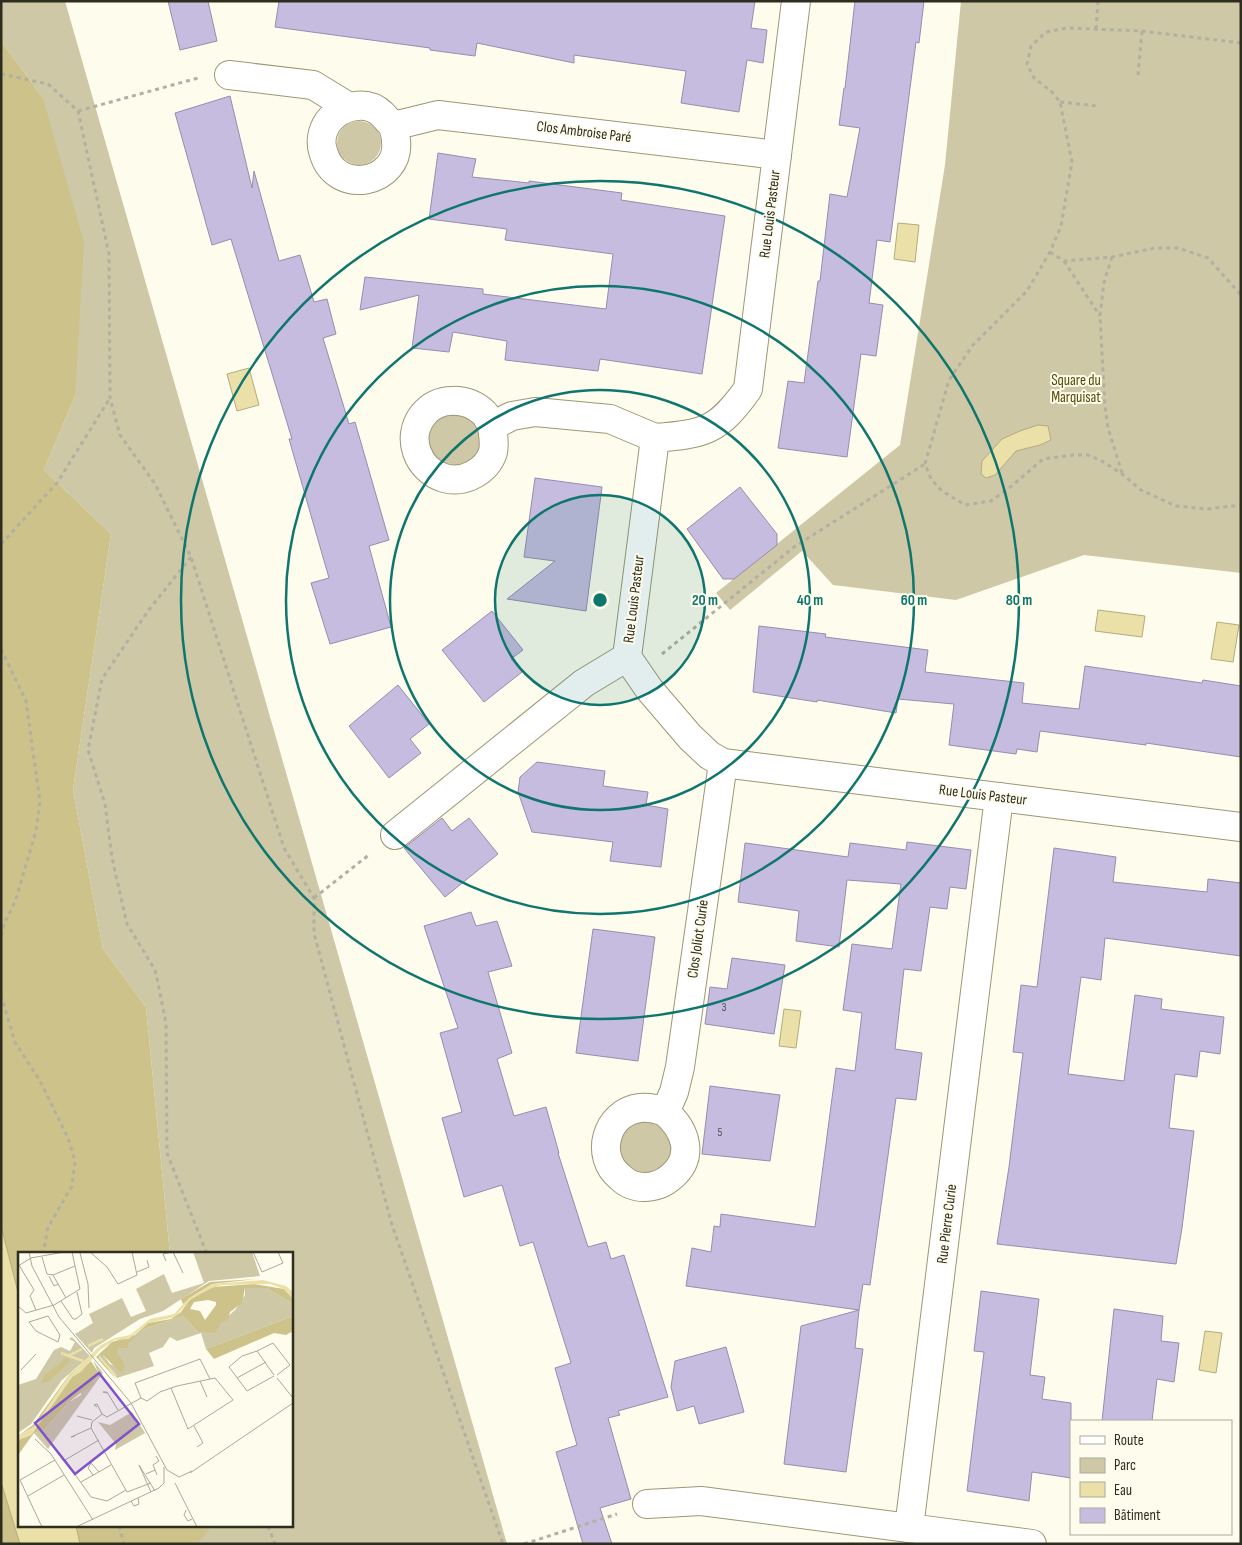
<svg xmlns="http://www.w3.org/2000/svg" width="1242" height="1545" viewBox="0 0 1242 1545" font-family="'Sofia Sans Condensed',sans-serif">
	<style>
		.green { fill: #cec8a7 }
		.forest { fill: #ccc28a }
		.water { fill: #ebe1a8; stroke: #b3ab7f }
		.building { fill: #c5bcdf; stroke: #968dae }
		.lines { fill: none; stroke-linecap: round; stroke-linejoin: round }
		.minor-casing { stroke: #9d9774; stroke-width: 30 }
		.path { stroke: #b2b0a1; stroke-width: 3; stroke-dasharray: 4 4; stroke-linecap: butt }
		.minor { stroke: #fff; stroke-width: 28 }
		.ring { fill: none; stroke: #0f766e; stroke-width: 2.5 }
		.labels { text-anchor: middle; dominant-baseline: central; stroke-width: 4; stroke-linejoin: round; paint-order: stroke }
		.number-label { font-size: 12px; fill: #54514f }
		.street-label { font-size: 15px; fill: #2f2d1f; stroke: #fefced }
		.park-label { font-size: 15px; fill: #544901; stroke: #fefced }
		.inset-river { fill: none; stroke: #ebe1a8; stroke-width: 2.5 }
		.inset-road { fill: none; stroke: #aba99b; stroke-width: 1 }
		.view { fill: #8153cb; fill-opacity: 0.15; stroke: #8153cb; stroke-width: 2.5 }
		.inset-edge { fill: none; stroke: #2f2d1f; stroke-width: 2.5 }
		.centre { fill: #0f766e; stroke: #fefced; stroke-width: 2.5 }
		.ring-label { font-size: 15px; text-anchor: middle; font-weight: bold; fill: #0f766e; stroke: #fefced; stroke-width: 4; stroke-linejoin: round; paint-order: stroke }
	</style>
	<rect width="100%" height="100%" fill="#fefced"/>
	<g class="green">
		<polygon points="1,1 65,1 507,1544 198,1544 210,1526 291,1526 291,1254 170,1254 146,1007 103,949 73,790 111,534 44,470 75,396 43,98 1,41"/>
		<polygon points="961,1 1241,1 1241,573 1084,555 956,600 833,585 802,551 730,610 716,593 900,445 945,165"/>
		<circle cx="359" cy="143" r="22"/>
		<circle cx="454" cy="440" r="27"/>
		<circle cx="645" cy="1147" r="27"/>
	</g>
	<g class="forest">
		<polygon points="1,41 43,98 84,243 75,396 44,470 111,534 73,790 103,949 146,1007 170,1254 19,1254 19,1296 1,1226"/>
		<polygon points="1,1482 20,1544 1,1544"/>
		<polygon points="76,1526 210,1526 210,1528 198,1544 80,1544"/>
	</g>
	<g class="water">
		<polygon points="898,223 919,225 915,262 894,259"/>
		<polygon points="249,368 259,405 237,411 227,374"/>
		<polygon points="1038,425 1048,426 1051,440 1040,445 1016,451 995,475 986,478 981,474 982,461 1002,439 1020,431"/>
		<polygon points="1098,610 1145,616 1142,637 1095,631"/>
		<polygon points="1217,622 1239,625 1233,662 1211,659"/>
		<polygon points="784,1009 801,1011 796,1048 779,1046"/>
		<polygon points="1,1226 19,1296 19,1526 76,1526 80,1544 20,1544 1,1482"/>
		<polygon points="1205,1331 1222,1333 1216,1373 1199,1370"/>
	</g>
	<g class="building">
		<polygon points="168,1 208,1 217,41 180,50"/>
		<polygon points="279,1 755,1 751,28 767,30 763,63 747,60 739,112 681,103 686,71 574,55 574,63 477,43 475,56 430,50 430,48 275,27"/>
		<polygon points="855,1 924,1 919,43 916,42 890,242 877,240 869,303 883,305 876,356 861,354 847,457 778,448 788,381 804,383 818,281 820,281 830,194 847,197 860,128 839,125 844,88 845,88"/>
		<polygon points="230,96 252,188 254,171 279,261 300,255 314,302 327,299 336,334 323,338 349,424 355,422 389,540 369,546 391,627 330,644 311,583 329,578 289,439 292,439 231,239 212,245 175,113"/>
		<polygon points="438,153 476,159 472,177 529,183 529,181 622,193 621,200 725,216 702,374 600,359 598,371 505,360 507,341 453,332 449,352 412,348 419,295 360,310 365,277 483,289 483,294 606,309 613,254 505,240 507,229 429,219"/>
		<polygon points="535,478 602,487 586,611 507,599 555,561 524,557"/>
		<polygon points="740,487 777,534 777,545 734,579 723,579 687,529"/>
		<polygon points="492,611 523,650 511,659 522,672 484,702 442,650"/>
		<polygon points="759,626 826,634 825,637 928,650 925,672 1024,683 1022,703 1079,709 1085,666 1202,683 1203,680 1241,686 1241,757 1146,743 1146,745 1040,731 1037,752 1017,749 1016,754 949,745 954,704 898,699 896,713 817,700 817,702 753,692"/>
		<polygon points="398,685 429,724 410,739 421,753 389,778 349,726"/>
		<polygon points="537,762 605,771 603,786 648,792 646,805 668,809 661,867 610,861 613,842 532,832 518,792 520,777"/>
		<polygon points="442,818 452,831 469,818 498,854 445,897 404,848"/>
		<polygon points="907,842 971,850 966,889 950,887 947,909 930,907 921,971 904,969 895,1049 922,1053 916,1100 896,1098 870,1285 863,1284 859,1310 686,1286 692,1248 711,1252 714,1226 720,1227 721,1214 815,1227 836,1068 855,1071 862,1013 843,1010 852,944 892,949 901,884 847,880 839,947 796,941 799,911 738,902 745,843 848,857 850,843 906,850"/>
		<polygon points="1054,848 1116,857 1113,882 1207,892 1208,879 1241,883 1241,956 1105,938 1101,980 1081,977 1068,1074 1124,1081 1135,995 1162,999 1161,1009 1224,1017 1220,1054 1200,1051 1197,1077 1175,1074 1169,1128 1194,1131 1182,1228 1176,1264 997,1244 1009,1167 1023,1053 1013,1052 1021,985 1037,987"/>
		<polygon points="471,912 476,926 497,921 512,966 488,972 512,1053 497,1059 514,1116 546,1107 559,1153 558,1153 588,1247 606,1242 611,1259 624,1255 668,1397 618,1411 620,1415 608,1418 631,1499 600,1508 612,1544 583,1544 556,1452 577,1445 555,1368 571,1363 533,1242 520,1246 502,1185 464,1197 442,1118 462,1112 440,1033 458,1028 424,926"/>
		<polygon points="593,929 655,937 638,1061 576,1053"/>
		<polygon points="732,958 785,965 774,1034 705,1024 710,987 727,989"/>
		<polygon points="710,1086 780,1095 770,1161 702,1154"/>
		<polygon points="981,1291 1039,1299 1030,1375 1045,1377 1042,1399 1071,1403 1071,1478 1032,1472 1029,1501 967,1491 984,1352 974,1351"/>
		<polygon points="1114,1309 1163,1316 1161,1341 1179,1343 1174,1382 1157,1379 1152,1421 1102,1421"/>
		<polygon points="859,1310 855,1348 863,1349 846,1472 784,1464 801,1326"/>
		<polygon points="726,1347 744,1412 699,1424 694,1406 677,1411 671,1387 675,1361"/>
	</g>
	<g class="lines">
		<g class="minor-casing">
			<g id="minor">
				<path d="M796 1 748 389C718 431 705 434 655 438L627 657 649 689 690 737 709 755 723 763 1241 827"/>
				<polyline points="229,75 313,85 349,107"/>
				<path d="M393 126C394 131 396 136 396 141 401 183 335 198 323 151 320 142 322 131 328 122 340 106 366 99 382 114 386 118 389 122 393 126L438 115 777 155"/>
				<path d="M492 426C493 435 495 443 493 452 487 471 464 484 444 478 418 470 405 438 423 415 438 396 467 397 484 413 487 416 489 421 492 426L512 416 535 412 610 419 655 438"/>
				<polyline points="999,797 909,1528 1032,1544"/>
				<polyline points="395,835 584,683 627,657"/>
				<path d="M665 1112C686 1130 695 1157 671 1177 663 1184 654 1187 644 1187 635 1187 626 1183 620 1177 594 1156 606 1112 640 1108 649 1107 657 1109 665 1112L674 1092 680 1067 723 763"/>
				<polyline points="647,1504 701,1501 909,1528"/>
			</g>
		</g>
		<g class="path">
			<polyline points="1096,29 1098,1"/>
			<polyline points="1241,43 1142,31 1067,28 1046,32 1031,46 1027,64 1034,78 1052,92 1060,102 1072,162 1061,226 1050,252 1027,291 973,345 949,380 925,464 931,479 942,491 965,505 991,501 1013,485 1043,459 1073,455 1088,455 1102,461 1122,474 1141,490 1176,506 1207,509 1241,505"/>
			<polyline points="1,74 48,84 78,111 109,254 110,398 120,435 155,484 191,557 284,848 314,898 314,933 392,1225 503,1544"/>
			<polyline points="1138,75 1142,31"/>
			<polyline points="1060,102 1097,106"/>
			<polyline points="78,111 198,78"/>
			<polyline points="1050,252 1064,261 1112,257 1155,248 1178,248 1208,258 1241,295"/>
			<polyline points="1112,257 1104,282 1100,316 1105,407 1108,428 1122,473"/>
			<polyline points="1064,261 1100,316"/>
			<polyline points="1,544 57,483 110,398"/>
			<polyline points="191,557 148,611 102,679 88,750 105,804 112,858 127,924 155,970 158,983 166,1023 167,1153 207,1254"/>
			<polyline points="1,649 26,701 40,802 36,831 15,902 4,924 1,937"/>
			<polyline points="662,654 794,547 925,464"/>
			<polyline points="314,898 370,854"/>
			<polyline points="1,995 15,1042 40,1081 68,1138 75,1161 72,1186 48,1227 43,1254"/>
			<polyline points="119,1526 124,1544"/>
			<polyline points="268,1526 275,1544"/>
			<polyline points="524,1544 617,1514"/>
		</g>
		<use href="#minor" class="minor"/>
	</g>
	<circle cx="600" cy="600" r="105" fill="#0f766e" fill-opacity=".12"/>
	<g class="ring">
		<circle cx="600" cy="600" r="105"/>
		<circle cx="600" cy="600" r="210"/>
		<circle cx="600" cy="600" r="314"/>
		<circle cx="600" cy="600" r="419"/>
	</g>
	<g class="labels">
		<g class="number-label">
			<text x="724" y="1007">3</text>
			<text x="720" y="1132">5</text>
		</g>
		<g class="street-label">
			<text transform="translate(584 132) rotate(7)">Clos Ambroise Paré</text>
			<text transform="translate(770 214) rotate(-83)">Rue Louis Pasteur</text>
			<text transform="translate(634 599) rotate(-83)">Rue Louis Pasteur</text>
			<text transform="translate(983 795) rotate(7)">Rue Louis Pasteur</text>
			<text transform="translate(698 939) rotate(-82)">Clos Joliot Curie</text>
			<text transform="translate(947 1224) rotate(-83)">Rue Pierre Curie</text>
		</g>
		<g class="park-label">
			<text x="1076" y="380">Square du<tspan x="1076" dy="17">Marquisat</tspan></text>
		</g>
	</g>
	<g transform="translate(18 1252)">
		<rect width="275" height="275" fill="#fefced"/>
		<path d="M175 0H234L242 24 191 29 145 59 122 67 76 96 74 101 57 82 75 71 71 62 104 46 113 65 128 59 118 37 146 22 154 41 186 31ZM227 36H248L275 52V64L188 97 183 81 159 89 152 85 145 95 131 101 136 114 99 126 80 103H85L92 112 105 117 97 100 126 77 165 64 180 80 203 71 218 57 227 43ZM54 85 72 104 44 128 13 172 0 181V133L18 127 36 98 43 95 52 99 57 90 51 87ZM75 108 85 121 30 197 16 181 25 179 51 150 63 143V138L80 120ZM114 160 127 181 97 198 98 192 80 170 92 173Z" fill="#cec8a7"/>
		<path d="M238 27 194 32 165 52 163 47 192 30ZM236 32 266 37 275 47V52L248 36H227L224 51 212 60 210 68 203 71 198 81 180 80 165 64 126 77 110 91V96H102L98 100 106 111V119L102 120 85 103H80L98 127 78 105 94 90 117 83 130 71 153 67 163 60 172 47 195 35ZM190 48 198 50V53L187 68 182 59 172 57 176 50ZM275 64V79L268 83 256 81 196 107 188 97ZM72 105 63 115 51 124 17 174 0 184 15 173 51 123ZM48 106 53 109 31 129 23 131 27 123ZM73 109 80 120 74 132 51 150 25 179 16 181 0 203V188L13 183 54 125Z" fill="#ccc28a" fill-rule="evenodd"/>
		<path d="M245 28 268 34 275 40V47L266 37 252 32 204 33 191 37 172 48 157 65 130 71 111 87 97 88 82 98 63 120 54 125 13 183 0 188V184L17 174 51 124 83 93 97 86 112 83 132 67 156 62 171 46 194 32Z" fill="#ebe1a8"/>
		<path class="inset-river" d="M70 94 85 87M43 101 65 109M50 104 64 97M81 105 98 124"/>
		<path class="inset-road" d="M11 0 14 14 41 65 113 151 149 218 161 225 174 219M72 0 89 15 100 32 119 23 114 0M155 0 165 21M235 0 244 20 265 11 260 0M62 1 70 32 71 56M24 5 29 22 35 23 48 46M148 9 145 2 154 0M1 13 16 38 12 44 18 58M0 14 13 6 46 0M119 20 131 15 129 8M35 23 57 14M31 24 36 34 40 32M43 49 55 67H58L64 62 59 40M0 54 8 61 36 53 62 37 54 0M30 64 42 83 40 90 18 79 11 70ZM239 99 224 104 211 115 229 139 256 124M239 99 255 91 272 113 259 123M239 99 256 123M3 118 18 102M219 126 248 110M259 126 275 146M182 129 189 145M89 141 85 140H89L100 158M123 146 117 131 182 107 192 127M79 155 76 153 79 152 84 162M59 164 74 168M176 174 185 191 179 195M57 184 53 185 73 176M17 187 33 202 75 268M81 188 47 208 73 245 89 249 108 238M146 215V231M137 218 135 213 141 209 138 204M172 221 275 151M128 222 137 218 139 223M75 223 70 216 73 211 81 220M63 230 93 213M133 231 109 240 73 176 74 170 84 162 89 165 123 146 129 149 142 140 153 136 159 134 197 126 215 148 170 177 153 136M157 231 179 275M133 240 121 213 137 239M10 244 46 223M113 249 116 254 121 252 120 246M168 258 166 263 170 269 174 267M24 275 2 228 37 208M58 275 141 236 146 231"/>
		<path class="view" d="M81 121 121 172 57 222 17 171Z"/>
		<rect width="275" height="275" class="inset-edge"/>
	</g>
	<circle cx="600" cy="600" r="8" class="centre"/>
	<g class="ring-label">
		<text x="705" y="605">20 m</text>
		<text x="810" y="605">40 m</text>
		<text x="914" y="605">60 m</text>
		<text x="1019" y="605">80 m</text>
	</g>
	<rect width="1242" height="1545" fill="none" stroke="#2f2d1f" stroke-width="5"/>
	<rect x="1070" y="1420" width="162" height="115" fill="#fefced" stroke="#aba99b"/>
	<rect x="1080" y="1436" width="25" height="8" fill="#ffffff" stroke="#aba99b"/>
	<text x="1114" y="1445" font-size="15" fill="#2f2d1f">Route</text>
	<rect x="1080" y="1458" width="25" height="15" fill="#cec8a7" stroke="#aba99b"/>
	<text x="1114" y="1470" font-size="15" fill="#2f2d1f">Parc</text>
	<rect x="1080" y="1482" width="25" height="15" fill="#ebe1a8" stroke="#aba99b"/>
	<text x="1114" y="1495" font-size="15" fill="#2f2d1f">Eau</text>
	<rect x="1080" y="1508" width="25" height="15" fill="#c5bcdf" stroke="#aba99b"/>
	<text x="1114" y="1520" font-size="15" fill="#2f2d1f">Bâtiment</text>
</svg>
